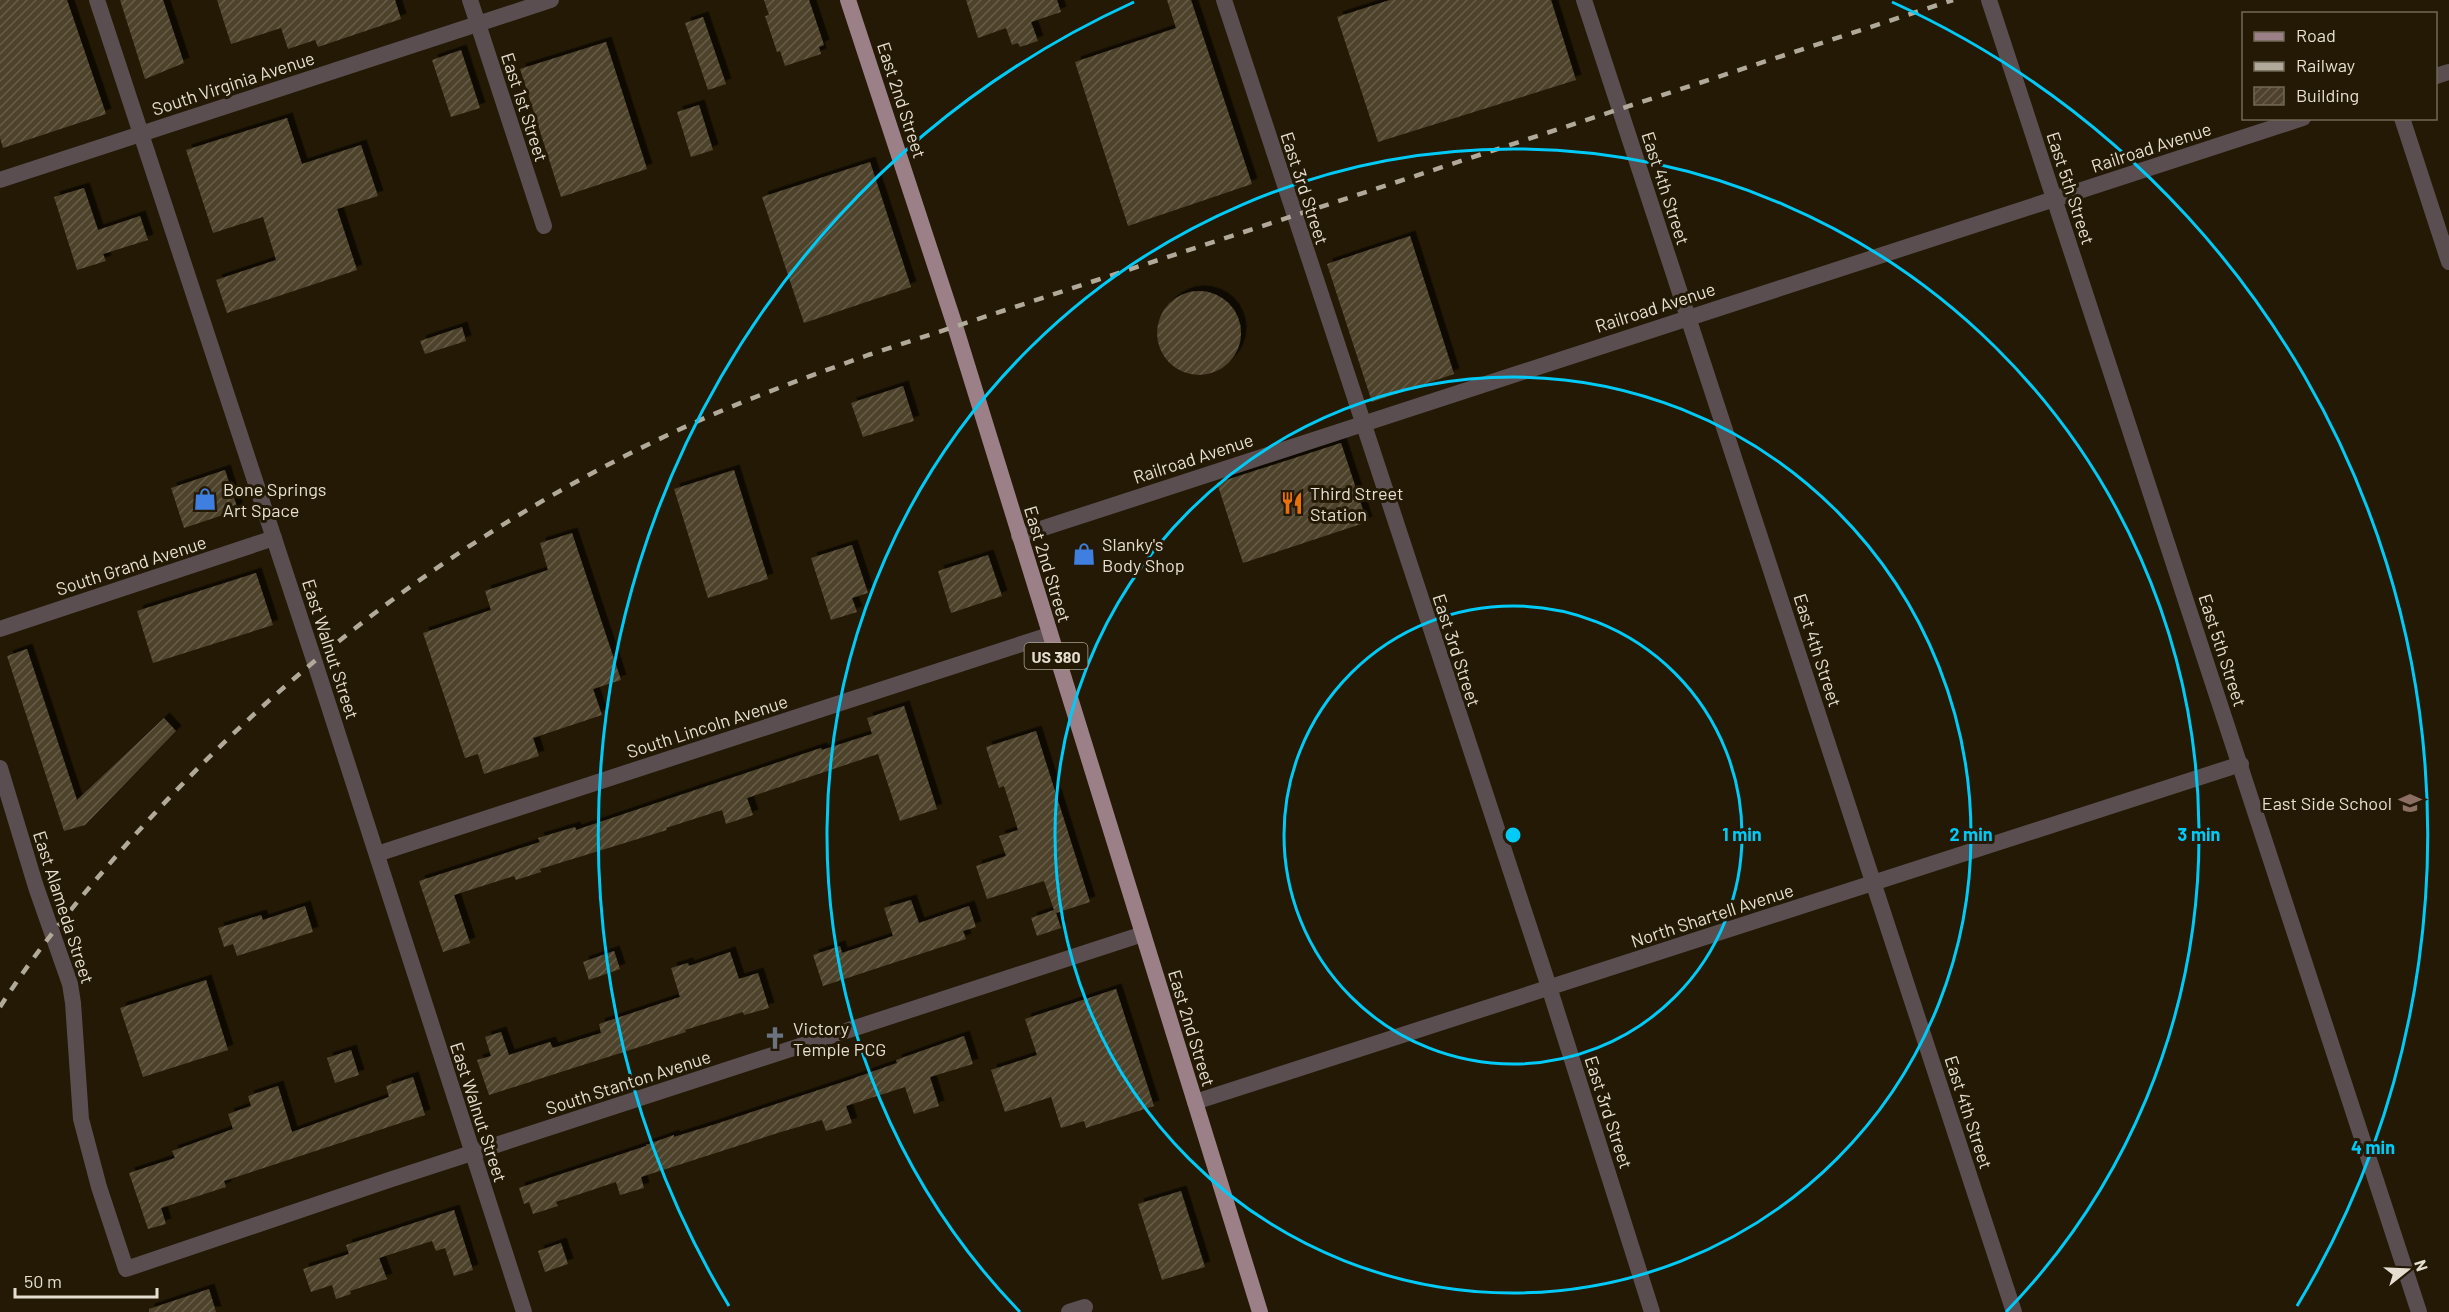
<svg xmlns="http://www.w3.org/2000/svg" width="2449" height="1312" viewBox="0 0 2449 1312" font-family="Barlow,sans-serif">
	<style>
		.building { fill: url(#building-hatch); filter: url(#shadow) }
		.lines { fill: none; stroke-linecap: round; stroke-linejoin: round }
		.minor { stroke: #5b4e50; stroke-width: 16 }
		.tertiary { stroke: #5b4e50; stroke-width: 16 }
		.primary { stroke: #9b8187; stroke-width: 16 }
		.rail { stroke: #b1a999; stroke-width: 4.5; stroke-dasharray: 10 10; stroke-linecap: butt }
		.ring { fill: none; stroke: #00cbf8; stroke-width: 3 }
		.labels { text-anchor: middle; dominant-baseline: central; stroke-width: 6; stroke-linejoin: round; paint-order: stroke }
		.shield { fill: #231904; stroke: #aca494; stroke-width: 1.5 }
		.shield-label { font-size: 16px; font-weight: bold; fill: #e6dfd1 }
		.street-label { font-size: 18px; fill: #e6dfd1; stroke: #231904 }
		.poi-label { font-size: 18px; fill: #e6dfd1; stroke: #231904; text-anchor: start }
		.centre { fill: #00cbf8; stroke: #231904; stroke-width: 3 }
		.ring-label { font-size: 18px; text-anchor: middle; font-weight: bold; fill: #00cbf8; stroke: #231904; stroke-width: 6; stroke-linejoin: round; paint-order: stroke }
	</style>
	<defs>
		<pattern id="building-hatch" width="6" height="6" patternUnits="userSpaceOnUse" patternTransform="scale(1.5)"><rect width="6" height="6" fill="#4e422c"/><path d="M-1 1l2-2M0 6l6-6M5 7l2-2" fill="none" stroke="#685d4a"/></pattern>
		<filter id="shadow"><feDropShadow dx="5.5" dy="-5.5" stdDeviation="0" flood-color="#0009"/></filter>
	</defs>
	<rect width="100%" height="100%" fill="#231904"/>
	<g class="building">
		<polygon points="0,0 67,0 106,114 3,148 0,138"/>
		<polygon points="120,0 163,0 184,63 145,79"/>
		<polygon points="217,0 395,0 401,19 318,47 315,40 288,49 281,28 231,44"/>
		<polygon points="764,0 809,0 824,45 819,47 821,54 785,66 780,51 777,52 765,16 769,15"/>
		<polygon points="966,0 1057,0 1061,12 1031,22 1038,41 1020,47 1018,43 1012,45 1006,28 978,38"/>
		<polygon points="1167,0 1191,0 1252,184 1128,226 1075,62 1176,28"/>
		<polygon points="1390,0 1551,0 1576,80 1378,142 1337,17"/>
		<polygon points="703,17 726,84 708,90 685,23"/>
		<polygon points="606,42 647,169 561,197 520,69"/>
		<polygon points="461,50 480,108 451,117 432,60"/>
		<polygon points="699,105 713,150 691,157 677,112"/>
		<polygon points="287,118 302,164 361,145 378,196 337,209 357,270 227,313 216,280 276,260 263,217 213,233 186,150"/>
		<polygon points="870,162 911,287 804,323 762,197"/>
		<polygon points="84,188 98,230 140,216 148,240 103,254 106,261 77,270 54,197"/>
		<polygon points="1410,236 1454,374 1372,402 1327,264"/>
		<circle cx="1199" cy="333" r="42"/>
		<polygon points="462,327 466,341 425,354 420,341"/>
		<polygon points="903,386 914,421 863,437 851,403"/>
		<polygon points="1341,443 1367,522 1243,563 1217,483"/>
		<polygon points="225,470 238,510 184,528 171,488"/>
		<polygon points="734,470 768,579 708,598 674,489"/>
		<polygon points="572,533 621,680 593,689 602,715 533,738 539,756 484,774 478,754 465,758 423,633 491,610 485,591 548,570 540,543"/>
		<polygon points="852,545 868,593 852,598 857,612 831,620 811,558"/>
		<polygon points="988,555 1002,596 951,613 938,571"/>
		<polygon points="256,573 273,625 153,663 137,611"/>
		<polygon points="27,649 77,800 164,718 176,731 85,825 64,831 7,656"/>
		<polygon points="904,706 937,809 900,821 878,754 747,798 753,815 726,824 722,810 666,828 667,830 540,869 541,872 516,880 514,876 454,895 470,943 443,952 419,881 540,842 538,838 575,827 576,830 821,748 822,750 872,734 867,718"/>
		<polygon points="1036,731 1090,902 1056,913 1061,928 1037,936 1031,918 1054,910 1044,881 987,899 976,866 1006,856 999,836 1018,830 1004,786 999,788 986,747"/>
		<polygon points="911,900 919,923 969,906 976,927 963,931 966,939 823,986 813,955 840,946 842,953 893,936 884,908"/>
		<polygon points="305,906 313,932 237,956 233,944 224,947 218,928 261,915 263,920"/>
		<polygon points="614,951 620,969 589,980 583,962"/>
		<polygon points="730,952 739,979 758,973 769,1008 744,1015 743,1012 685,1030 686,1032 489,1095 477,1060 491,1056 485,1037 501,1032 509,1055 550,1042 553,1048 601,1033 599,1024 680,997 671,968 688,963 689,966"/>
		<polygon points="206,980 228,1050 143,1077 120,1008"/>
		<polygon points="1116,989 1154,1106 1086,1128 1084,1121 1061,1128 1051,1097 1005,1112 991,1070 1037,1055 1025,1019"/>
		<polygon points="964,1036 973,1064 930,1077 939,1106 914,1114 905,1087 846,1106 852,1123 826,1131 822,1120 781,1132 641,1177 644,1188 620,1195 616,1182 556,1202 558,1206 533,1214 529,1202 524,1204 519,1188 646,1146 646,1145 674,1135 674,1137 716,1124 846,1081 897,1063 896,1060"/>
		<polygon points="351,1050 359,1075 335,1083 327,1058"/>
		<polygon points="413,1077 425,1115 224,1181 226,1187 161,1208 166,1224 148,1229 129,1173 175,1158 172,1151 233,1129 228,1114 251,1106 248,1096 278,1086 292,1132 389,1097 386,1086"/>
		<polygon points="1181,1191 1205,1267 1162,1280 1138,1204"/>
		<polygon points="454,1210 473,1270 454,1276 445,1248 436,1251 432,1241 379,1258 387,1279 350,1291 351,1294 336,1299 332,1285 311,1292 303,1269 349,1254 346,1245"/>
		<polygon points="561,1243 568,1264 545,1272 538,1251"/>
		<polygon points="209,1289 216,1312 149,1312 149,1309"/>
	</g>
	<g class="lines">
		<g class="minor">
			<polyline points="97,0 314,660 524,1312"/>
			<polyline points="1224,0 1549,987 1652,1312"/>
			<polyline points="1584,0 2014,1312"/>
			<polyline points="478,24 544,226"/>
			<polyline points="2436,76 2449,72"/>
			<polyline points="2402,118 2449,262"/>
			<polyline points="1019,536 2303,118"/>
			<polyline points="0,629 274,538"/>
			<polyline points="0,768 36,887 70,984 73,1003 81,1119 99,1187 126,1269 389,1180 1143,934"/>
			<polyline points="377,854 1049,635"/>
			<polyline points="1195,1102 2241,764"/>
			<polyline points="1069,1312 1085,1307"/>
		</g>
		<g class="tertiary">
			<polyline points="470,0 478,24"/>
			<polyline points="1989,0 2419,1312"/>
			<polyline points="0,180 551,0"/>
		</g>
		<polyline class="primary" points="848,0 955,326 1260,1312"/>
		<path class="rail" d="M0 1007C37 949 81 896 126 845 280 671 461 532 672 433 735 403 802 379 868 355L1953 0"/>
	</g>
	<g class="ring">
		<circle cx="1513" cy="835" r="229"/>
		<circle cx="1513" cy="835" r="458"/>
		<path d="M1020 1312A686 686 0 1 1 2006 1312"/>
		<path d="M729 1306A915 915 0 0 1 1134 2M1892 2A915 915 0 0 1 2297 1306"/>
	</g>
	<defs>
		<g id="shop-bare" transform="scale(1.8)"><path d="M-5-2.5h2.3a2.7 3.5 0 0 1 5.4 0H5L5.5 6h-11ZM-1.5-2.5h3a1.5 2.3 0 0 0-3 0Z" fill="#3f7fe0" stroke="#231904" stroke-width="2.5" paint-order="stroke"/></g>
		<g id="restaurant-bare" transform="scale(1.8)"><path d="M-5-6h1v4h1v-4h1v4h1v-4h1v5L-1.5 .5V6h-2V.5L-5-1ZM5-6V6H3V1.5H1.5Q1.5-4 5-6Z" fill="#e8710a" stroke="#231904" stroke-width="2.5" paint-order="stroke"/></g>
		<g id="school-bare" transform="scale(1.8)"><path d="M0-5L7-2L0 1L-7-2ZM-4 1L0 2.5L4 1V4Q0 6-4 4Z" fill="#8d6e63" stroke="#231904" stroke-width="2.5" paint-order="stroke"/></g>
		<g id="church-bare" transform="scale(1.8)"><path d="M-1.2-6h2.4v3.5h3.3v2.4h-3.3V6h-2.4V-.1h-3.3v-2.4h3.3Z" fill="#6b7280" stroke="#231904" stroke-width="2.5" paint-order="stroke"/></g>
	</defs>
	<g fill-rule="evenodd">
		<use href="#shop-bare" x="205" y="499"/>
		<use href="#restaurant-bare" x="1292" y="503"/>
		<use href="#shop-bare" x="1084" y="554"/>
		<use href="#school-bare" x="2410" y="803"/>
		<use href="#church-bare" x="775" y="1038"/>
	</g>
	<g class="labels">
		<rect class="shield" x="1024.5" y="643" width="63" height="26" rx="4.5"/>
		<g class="shield-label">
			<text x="1056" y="656">US 380</text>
		</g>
		<g class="street-label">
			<text transform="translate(233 83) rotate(-18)">South Virginia Avenue</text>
			<text transform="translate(902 100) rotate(72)">East 2nd Street</text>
			<text transform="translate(525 107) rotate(72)">East 1st Street</text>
			<text transform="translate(2151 147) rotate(-18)">Railroad Avenue</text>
			<text transform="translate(1305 188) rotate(72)">East 3rd Street</text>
			<text transform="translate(1666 188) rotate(72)">East 4th Street</text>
			<text transform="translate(2071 188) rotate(72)">East 5th Street</text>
			<text transform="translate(1655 307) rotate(-18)">Railroad Avenue</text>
			<text transform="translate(1193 458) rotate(-18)">Railroad Avenue</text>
			<text transform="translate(1048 564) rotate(73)">East 2nd Street</text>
			<text transform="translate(131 565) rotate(-18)">South Grand Avenue</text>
			<text transform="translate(331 649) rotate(72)">East Walnut Street</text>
			<text transform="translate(1457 650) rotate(72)">East 3rd Street</text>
			<text transform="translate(1818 650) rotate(72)">East 4th Street</text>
			<text transform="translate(2223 650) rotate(72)">East 5th Street</text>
			<text transform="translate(707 726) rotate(-18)">South Lincoln Avenue</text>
			<text transform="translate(64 907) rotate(72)">East Alameda Street</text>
			<text transform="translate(1712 915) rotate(-18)">North Shartell Avenue</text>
			<text transform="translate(1192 1028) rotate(73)">East 2nd Street</text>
			<text transform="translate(628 1082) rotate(-18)">South Stanton Avenue</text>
			<text transform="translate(479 1112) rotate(72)">East Walnut Street</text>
			<text transform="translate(1609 1112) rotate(72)">East 3rd Street</text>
			<text transform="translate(1969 1112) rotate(72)">East 4th Street</text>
		</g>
		<g class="poi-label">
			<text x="223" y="489">Bone Springs<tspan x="223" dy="21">Art Space</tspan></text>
			<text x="1310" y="493">Third Street<tspan x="1310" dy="21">Station</tspan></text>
			<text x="1102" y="544">Slanky's<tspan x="1102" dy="21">Body Shop</tspan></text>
			<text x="2392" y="803" text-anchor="end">East Side School</text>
			<text x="793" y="1028">Victory<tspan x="793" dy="21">Temple PCG</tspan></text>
		</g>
	</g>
	<circle cx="1513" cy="835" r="9" class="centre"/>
	<g class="ring-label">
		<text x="1742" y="841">1 min</text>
		<text x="1971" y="841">2 min</text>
		<text x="2199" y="841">3 min</text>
		<text x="2373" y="1154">4 min</text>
	</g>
	<rect x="2242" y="12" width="195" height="108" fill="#231904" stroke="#716856" stroke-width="1.5"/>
	<rect x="2254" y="32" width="30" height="9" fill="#9b8187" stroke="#716856" stroke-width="1.5"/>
	<text x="2296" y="42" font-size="18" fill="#e6dfd1">Road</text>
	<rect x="2254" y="62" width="30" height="9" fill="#b1a999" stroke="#716856" stroke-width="1.5"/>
	<text x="2296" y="72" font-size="18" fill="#e6dfd1">Railway</text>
	<rect x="2254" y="87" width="30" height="18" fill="url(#building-hatch)" stroke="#716856" stroke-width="1.5"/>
	<text x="2296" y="102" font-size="18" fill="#e6dfd1">Building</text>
	<g transform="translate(2407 1270) rotate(72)" stroke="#231904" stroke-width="4.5" paint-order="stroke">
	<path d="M0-4.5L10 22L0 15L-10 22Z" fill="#e6dfd1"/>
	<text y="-9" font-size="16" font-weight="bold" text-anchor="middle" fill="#e6dfd1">N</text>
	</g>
	<path d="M15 1288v9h142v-9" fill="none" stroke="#e6dfd1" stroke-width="3"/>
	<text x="24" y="1288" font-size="18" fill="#e6dfd1" stroke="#231904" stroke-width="4.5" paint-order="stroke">50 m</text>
</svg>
